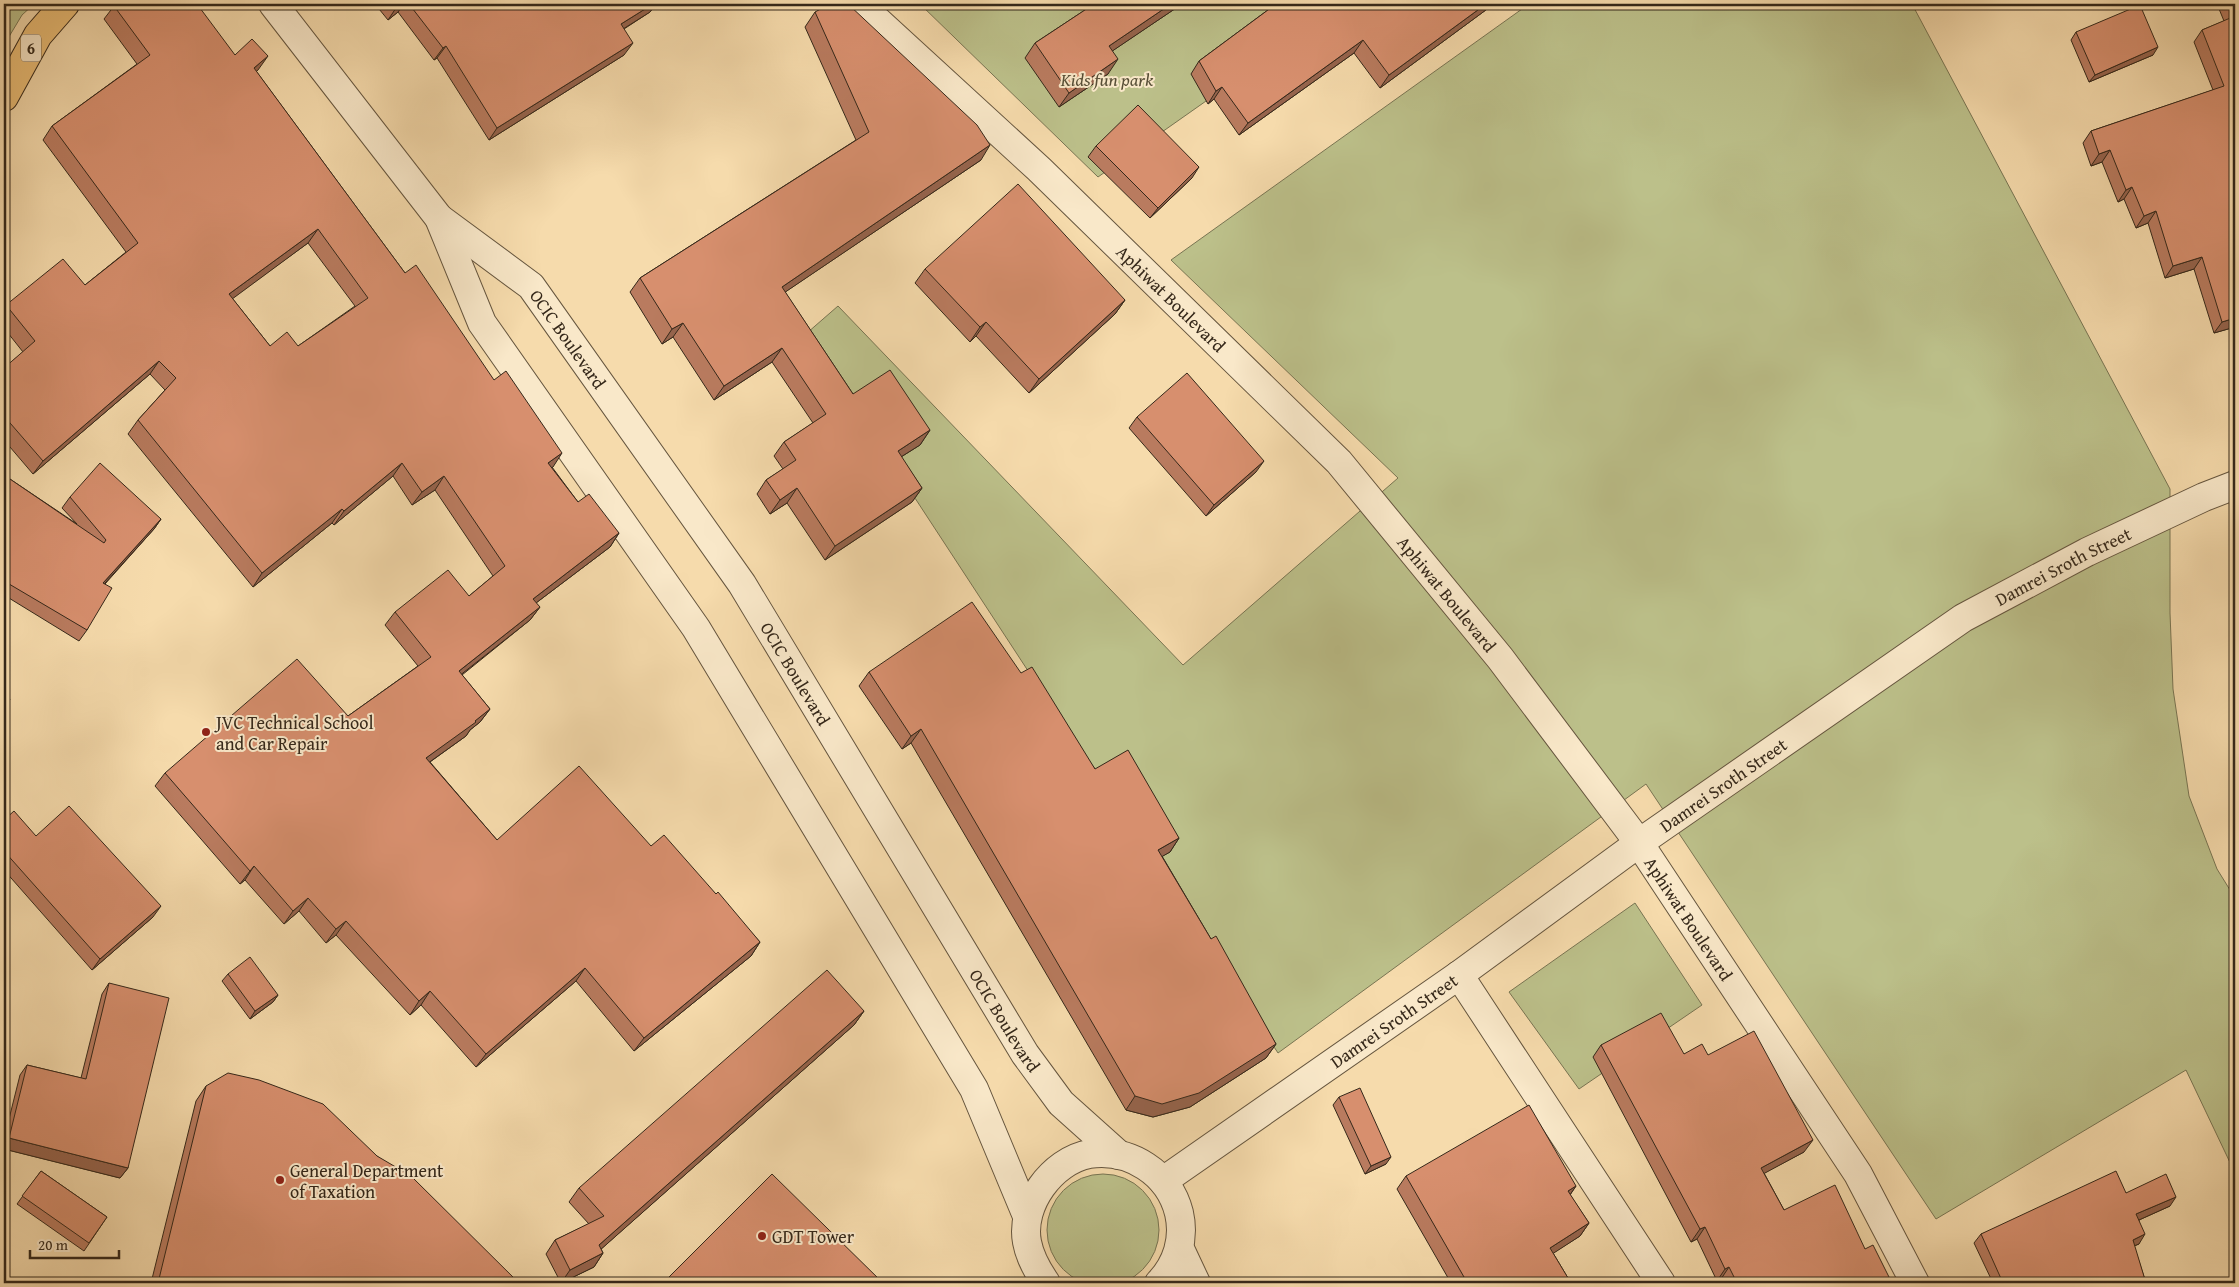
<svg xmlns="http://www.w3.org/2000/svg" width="2239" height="1287" viewBox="0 0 2239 1287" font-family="'Gentium Book Plus',serif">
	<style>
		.green { fill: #bcc08a; stroke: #787452 }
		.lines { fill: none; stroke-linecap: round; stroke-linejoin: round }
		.minor-casing { stroke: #65553e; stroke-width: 30 }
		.tertiary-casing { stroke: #65553e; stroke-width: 30 }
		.trunk-casing { stroke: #35281a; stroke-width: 30 }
		.minor { stroke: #f9e8c9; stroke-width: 28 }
		.tertiary { stroke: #f9e8c9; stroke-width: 28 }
		.trunk { stroke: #ebbe76; stroke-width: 28 }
		.wall { fill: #b97b5f; stroke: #35281a; fill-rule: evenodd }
		.shaded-wall { fill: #96644d; stroke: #35281a }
		.building { fill: #d78f6e; stroke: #35281a; fill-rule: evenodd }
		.poi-dot { fill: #8f2418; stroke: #f9e8c9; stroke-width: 2 }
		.labels { text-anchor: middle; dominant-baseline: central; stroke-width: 4; stroke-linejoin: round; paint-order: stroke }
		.shield { fill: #f9e8c9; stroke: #70624e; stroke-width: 1 }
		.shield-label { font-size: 16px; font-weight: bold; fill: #35281a }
		.park-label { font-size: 18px; font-style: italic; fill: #574e36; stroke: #f9e8c9 }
		.street-label { font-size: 18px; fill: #35281a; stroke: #f9e8c9 }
		.poi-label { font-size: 18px; fill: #35281a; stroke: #f9e8c9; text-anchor: start }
	</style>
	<rect width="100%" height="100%" fill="#f6dbac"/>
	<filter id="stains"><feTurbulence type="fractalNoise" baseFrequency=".004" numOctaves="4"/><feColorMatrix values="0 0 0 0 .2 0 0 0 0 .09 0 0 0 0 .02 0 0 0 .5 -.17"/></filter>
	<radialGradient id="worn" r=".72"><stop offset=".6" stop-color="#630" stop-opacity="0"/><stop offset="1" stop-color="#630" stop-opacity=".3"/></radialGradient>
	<g class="green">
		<polygon points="14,4 34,4 22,15 4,45 4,19"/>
		<polygon points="920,4 1344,4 1098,177"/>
		<polygon points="1529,4 1912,4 2170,489 2170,613 2173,689 2189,796 2217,869 2235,898 2235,1173 2186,1070 1936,1219 1646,784 1278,1053 807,333 838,306 1183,665 1398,478 1171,260"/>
		<polygon points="1635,903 1702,1005 1579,1089 1509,992"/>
		<circle cx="1103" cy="1230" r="56"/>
	</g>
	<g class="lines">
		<g class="minor-casing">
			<g id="minor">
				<polyline points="1459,975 1661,1283"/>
				<path id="s1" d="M1163 1181 1459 975 1639 843 1963 618 2087 552 2204 497 2235 485"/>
			</g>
		</g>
		<g class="tertiary-casing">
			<g id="tertiary">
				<polyline points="273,4 439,218 482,323 696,628 974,1089 1027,1216"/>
				<path id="s2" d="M859 4 1039 169 1339 462 1500 658 1639 843 1858 1174 1915 1283"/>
				<path id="s3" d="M439 218 531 286 742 584 1025 1054 1061 1103 1119 1155"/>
				<polyline points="1180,1249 1196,1283"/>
				<path d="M1046 1283C1037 1270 1030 1258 1027 1242 1020 1205 1052 1161 1089 1154 1130 1148 1169 1173 1179 1213 1185 1239 1177 1264 1159 1283"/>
			</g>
		</g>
		<g class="trunk-casing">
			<polyline id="trunk" points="4,97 38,35 65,4"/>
		</g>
		<use href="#minor" class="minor"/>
		<use href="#tertiary" class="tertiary"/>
		<use href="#trunk" class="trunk"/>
	</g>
	<g class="wall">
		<polygon points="375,4 656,4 650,12 624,29 624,55 489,140 437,58 434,60 398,12 388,20"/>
		<polygon points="1094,4 1182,4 1112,51 1108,74 1059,107 1025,58 1035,43"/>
		<polygon points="1276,4 1494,4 1380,88 1354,53 1239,135 1214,99 1208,104 1191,74 1199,61"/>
		<polygon points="2217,4 2235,4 2235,327 2214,333 2194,269 2165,278 2148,223 2136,228 2124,199 2118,202 2102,162 2091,166 2083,143 2091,131 2213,90 2194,42 2202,30 2224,21"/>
		<path d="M114 6 235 55 258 70 256 71 405 273 553 467H552L578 502 619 533 610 547 536 603 540 607 530 620 462 675 490 709 480 722 470 730 466 736 430 762 497 840 651 846 716 894 760 942 751 956 634 1051 576 981 476 1067 421 1005 410 1015 336 935 326 943 299 911 284 924 245 880 240 884 155 786 165 773 348 716 418 666 385 625 395 612 469 596 493 576 435 490 412 505 393 476 334 525 332 523 253 587 128 434 138 420 165 390 150 374 33 474 4 440V368L23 352 4 328V308L6 305 85 285 126 252 43 140 52 126 137 64 104 19ZM308 243 355 306 298 346H270L232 298Z"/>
		<polygon points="815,12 981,160 785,292 853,394 930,430 920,445 901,457 922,488 912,502 825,560 787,503 770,514 757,494 766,480 783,469 774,456 784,442 813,423 772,362 714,400 673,337 662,344 630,292 640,278 856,140 805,27"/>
		<polygon points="2076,32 2153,55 2089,82 2071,40"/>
		<polygon points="1096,146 1192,178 1150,218 1088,157"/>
		<polygon points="925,269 1125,300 1115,314 1029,393 976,336 970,342 915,283"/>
		<polygon points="1137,417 1256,472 1206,516 1129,428"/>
		<polygon points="4,475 77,524 62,508 70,497 161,519 154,529 105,584 87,630 79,641 4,595"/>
		<polygon points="869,672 1021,673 1095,769 1179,838 1170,852 1162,856 1211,939 1276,1044 1266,1058 1190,1107 1153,1117 1126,1110 911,743 902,749 859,686"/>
		<polygon points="4,820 36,836 153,917 92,970 4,870"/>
		<polygon points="228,974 278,995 273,1002 250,1019 222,981"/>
		<polygon points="109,983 128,1168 120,1178 4,1149 4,1139 20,1075 27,1065 81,1078 102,994"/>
		<polygon points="864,1011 854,1025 601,1249 603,1253 594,1267 561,1283 546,1254 555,1240 589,1224 569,1202 579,1188"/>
		<polygon points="1601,1045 1684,1054 1708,1055 1804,1152 1764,1173 1784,1210 1865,1249 1892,1283 1723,1283 1721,1279 1717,1281 1697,1239 1691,1242 1593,1057"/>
		<polygon points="206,1086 377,1156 519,1283 151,1283 196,1101"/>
		<polygon points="1339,1097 1386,1164 1365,1174 1333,1105"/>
		<polygon points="41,1171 107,1217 84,1251 17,1204"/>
		<polygon points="1406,1176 1576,1186 1570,1195 1589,1223 1580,1236 1553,1253 1571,1283 1451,1283 1397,1189"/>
		<polygon points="2126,1193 2170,1206 2139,1220 2139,1244 2134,1246 2146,1283 1993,1283 1974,1243 1981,1234"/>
	</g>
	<g class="shaded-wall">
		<polygon points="402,4 404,4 398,12 388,20 396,8"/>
		<polygon points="653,4 656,4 650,12 612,36 621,24"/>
		<polygon points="1171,4 1182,4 1099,60 1109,46"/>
		<polygon points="1486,4 1494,4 1380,88 1389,75"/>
		<polygon points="1363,40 1354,53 1239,135 1248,123"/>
		<polygon points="633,43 624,55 489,140 497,128"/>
		<polygon points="446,46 437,58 434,60 443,48"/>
		<polygon points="2158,47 2153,55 2089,82 2095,75"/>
		<polygon points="268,56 258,70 245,82 254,68"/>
		<polygon points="1118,59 1108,74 1059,107 1069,93"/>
		<polygon points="1222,87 1214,99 1208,104 1216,91"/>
		<polygon points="990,145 981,160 772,301 782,287"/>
		<polygon points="2110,150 2102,162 2091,166 2099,154"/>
		<polygon points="1199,167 1192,178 1150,218 1158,208"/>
		<polygon points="2132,187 2124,199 2118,202 2126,190"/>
		<polygon points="2156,211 2148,223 2136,228 2144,216"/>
		<polygon points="318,229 308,243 220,308 229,294"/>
		<polygon points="2202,257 2194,269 2165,278 2173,266"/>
		<polygon points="1125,300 1115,314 1029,393 1039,379"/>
		<polygon points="2235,318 2235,327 2214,333 2222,322"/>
		<polygon points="986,322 976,336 970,342 980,327"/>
		<polygon points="683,323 673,337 662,344 672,329"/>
		<polygon points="782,348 772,362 714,400 724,386"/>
		<polygon points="159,361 150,374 33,474 43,461"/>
		<polygon points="930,430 920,445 888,465 898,451"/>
		<polygon points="562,453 553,467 539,476 548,463"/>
		<polygon points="1264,461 1256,472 1206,516 1214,505"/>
		<polygon points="402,463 393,476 334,525 344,511"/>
		<polygon points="444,476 435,490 412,505 422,492"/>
		<polygon points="797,488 787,503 770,514 780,500"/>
		<polygon points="922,488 912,502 825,560 835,546"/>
		<polygon points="342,509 332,523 253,587 262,573"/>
		<polygon points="161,519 154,529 96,593 103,583"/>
		<polygon points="619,533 610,547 524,612 533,599"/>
		<polygon points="540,607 530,620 449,684 459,671"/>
		<polygon points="490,709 480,722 470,730 466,736 417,771 426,758"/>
		<polygon points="921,729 911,743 902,749 911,736"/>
		<polygon points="1179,838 1170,852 1149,864 1158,850"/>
		<polygon points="254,866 245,880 240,884 250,871"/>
		<polygon points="308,898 299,911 284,924 293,911"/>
		<polygon points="161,906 153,917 92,970 100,959"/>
		<polygon points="346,921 336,935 326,943 336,929"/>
		<polygon points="760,942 751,956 634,1051 644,1038"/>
		<polygon points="585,968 576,981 476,1067 486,1054"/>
		<polygon points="430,991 421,1005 410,1015 419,1001"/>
		<polygon points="278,995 273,1002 250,1019 255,1011"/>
		<polygon points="864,1011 854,1025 590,1259 599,1245"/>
		<polygon points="1276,1044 1266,1058 1190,1107 1153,1117 1126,1110 1135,1096"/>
		<polygon points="9,1138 128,1168 120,1178 4,1149 4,1145"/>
		<polygon points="1813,1140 1804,1152 1752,1180 1761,1168"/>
		<polygon points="1391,1157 1386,1164 1365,1174 1371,1166"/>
		<polygon points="1576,1186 1567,1199 1568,1191"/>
		<polygon points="2176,1197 2170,1206 2130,1224 2136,1214"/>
		<polygon points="1589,1223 1580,1236 1540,1262 1550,1248"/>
		<polygon points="1705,1227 1697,1239 1691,1242 1700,1229"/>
		<polygon points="2145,1234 2139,1244 2126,1249 2133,1240"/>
		<polygon points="603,1253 594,1267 561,1283 570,1270"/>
		<polygon points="1729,1267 1721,1279 1717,1281 1725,1269"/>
	</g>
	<g class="building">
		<path d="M116 4H197L235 55 252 39 268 56 254 68 405 273 416 265 494 380 506 371 562 453 548 463 578 502 589 494 619 533 533 599 540 607 459 671 490 709 475 721 476 722 426 758 497 840 579 766 651 846 664 835 716 894 718 892 760 942 644 1038 585 968 486 1054 430 991 419 1001 346 921 336 929 308 898 293 911 254 866 250 871 165 773 297 659 348 716 431 657 395 612 448 570 469 596 505 566 444 476 422 492 402 463 344 511 342 509 262 573 138 420 176 378 159 361 43 461 4 416V368L35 341 6 305 63 259 85 285 138 243 52 126 150 55 114 6ZM318 229 368 298 298 346 287 332 270 346 229 294Z"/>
		<polygon points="393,4 402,4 396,8"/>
		<polygon points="409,4 653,4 621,24 633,43 497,128 446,46 443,48"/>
		<polygon points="830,4 848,4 977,125 990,145 782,287 853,394 890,370 930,430 898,451 922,488 835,546 797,488 780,500 766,480 796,460 784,442 826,414 782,348 724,386 683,323 672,329 640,278 869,132 815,12"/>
		<polygon points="1094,4 1171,4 1109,46 1118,59 1069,93 1035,43"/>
		<polygon points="1276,4 1486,4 1389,75 1363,40 1248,123 1222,87 1216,91 1199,61"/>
		<polygon points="2230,4 2235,4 2235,318 2222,322 2202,257 2173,266 2156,211 2144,216 2132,187 2126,190 2110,150 2099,154 2091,131 2224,86 2202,30 2235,16"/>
		<polygon points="2140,5 2158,47 2095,75 2076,32"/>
		<polygon points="1138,105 1199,167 1158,208 1096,146"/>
		<polygon points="1018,184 1125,300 1039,379 986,322 980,327 925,269"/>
		<polygon points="1187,373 1264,461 1214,505 1137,417"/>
		<polygon points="100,463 161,519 103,583 112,588 87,630 4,581 4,475 104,543 106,540 70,497"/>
		<polygon points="972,602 1021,673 1032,667 1095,769 1128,750 1179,838 1158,850 1211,939 1216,936 1276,1044 1199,1093 1162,1104 1135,1096 921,729 911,736 869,672"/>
		<polygon points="4,696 10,699 4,711"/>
		<polygon points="69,806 161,906 100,959 4,851 4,820 14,811 36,836"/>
		<polygon points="4,953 6,955 4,964"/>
		<polygon points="250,957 278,995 255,1011 228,974"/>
		<polygon points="827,970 864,1011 599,1245 603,1253 570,1270 555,1240 604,1216 579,1188"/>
		<polygon points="109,983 169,998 128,1168 9,1138 27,1065 86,1079"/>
		<polygon points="1661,1013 1684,1054 1702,1044 1708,1055 1754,1031 1813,1140 1761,1168 1784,1210 1835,1185 1865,1249 1873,1245 1892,1283 1737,1283 1729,1267 1725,1269 1705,1227 1700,1229 1601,1045"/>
		<polygon points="228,1073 259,1080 323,1104 377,1156 411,1176 519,1283 158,1283 206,1086"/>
		<polygon points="1360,1088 1391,1157 1371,1166 1339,1097"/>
		<polygon points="1529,1105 1576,1186 1568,1191 1589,1223 1550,1248 1571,1283 1452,1283 1464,1277 1406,1176"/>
		<polygon points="41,1171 107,1217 89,1243 22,1196"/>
		<polygon points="2116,1171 2126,1193 2166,1174 2176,1197 2136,1214 2145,1234 2133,1240 2146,1283 2048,1283 2047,1280 2040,1283 2003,1283 1981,1234"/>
		<polygon points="772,1174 883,1283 663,1283"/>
	</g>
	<g class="poi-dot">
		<circle cx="206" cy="732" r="5"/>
		<circle cx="280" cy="1180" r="5"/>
		<circle cx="762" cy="1236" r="5"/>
	</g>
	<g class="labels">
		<rect class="shield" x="21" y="34.5" width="20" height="27" rx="4"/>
		<g class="shield-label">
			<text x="31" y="48">6</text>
		</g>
		<g class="park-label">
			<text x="1107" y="79">Kids fun park</text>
		</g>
		<g class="street-label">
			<text stroke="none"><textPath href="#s2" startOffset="429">Aphiwat Boulevard</textPath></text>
			<text stroke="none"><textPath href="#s3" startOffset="179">OCIC Boulevard</textPath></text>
			<text stroke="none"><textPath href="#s1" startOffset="1091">Damrei Sroth Street</textPath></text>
			<text stroke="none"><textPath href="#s2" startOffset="834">Aphiwat Boulevard</textPath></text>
			<text stroke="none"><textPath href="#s3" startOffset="584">OCIC Boulevard</textPath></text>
			<text stroke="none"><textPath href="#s1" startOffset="686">Damrei Sroth Street</textPath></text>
			<text stroke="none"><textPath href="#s2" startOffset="1239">Aphiwat Boulevard</textPath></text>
			<text stroke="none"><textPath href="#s3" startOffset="989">OCIC Boulevard</textPath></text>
			<text stroke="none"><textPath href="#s1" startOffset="281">Damrei Sroth Street</textPath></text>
		</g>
		<g class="poi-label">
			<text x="216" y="722">JVC Technical School<tspan x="216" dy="21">and Car Repair</tspan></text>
			<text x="290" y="1170">General Department<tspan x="290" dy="21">of Taxation</tspan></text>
			<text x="772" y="1236">GDT Tower</text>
		</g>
	</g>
	<rect width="2239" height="1287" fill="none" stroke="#f6dbac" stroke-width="20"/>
	<rect x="5" y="5" width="2229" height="1277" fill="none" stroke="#35281a" stroke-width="2.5"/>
	<rect x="10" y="10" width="2219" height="1267" fill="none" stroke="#35281a"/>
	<path d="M30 1250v8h89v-8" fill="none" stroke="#35281a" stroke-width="2.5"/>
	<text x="38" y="1250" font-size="15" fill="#35281a" stroke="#f9e8c9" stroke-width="4" paint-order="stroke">20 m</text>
	<rect width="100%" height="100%" filter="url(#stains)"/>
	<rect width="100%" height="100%" fill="url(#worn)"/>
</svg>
